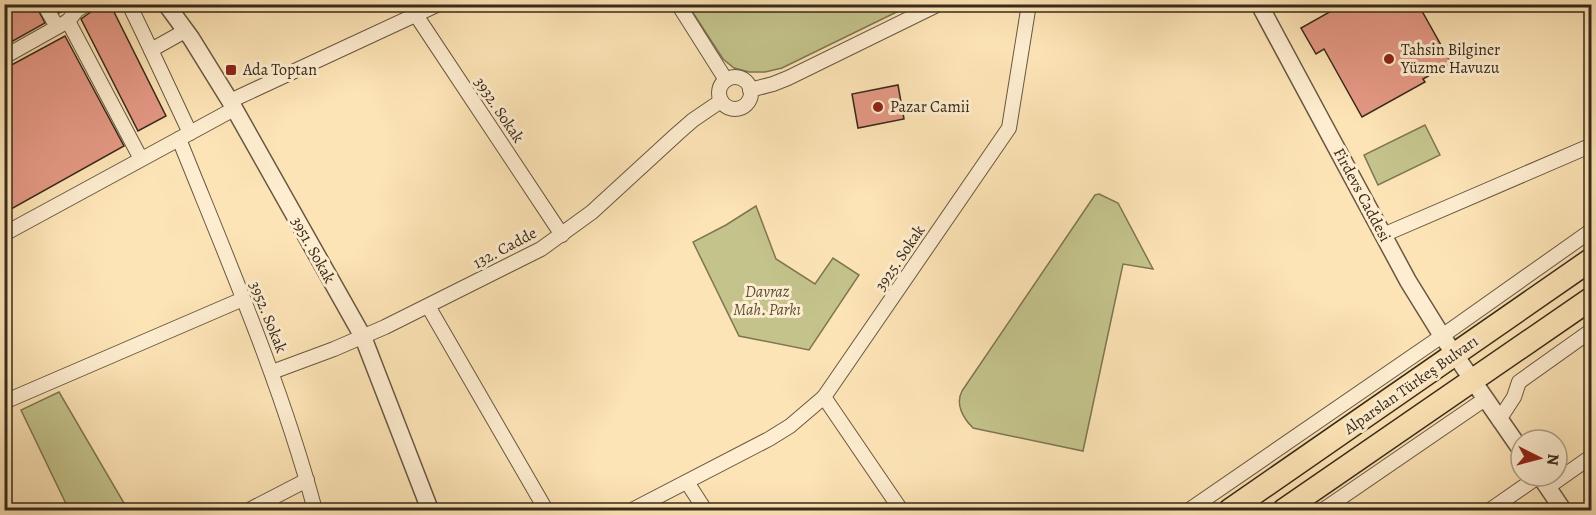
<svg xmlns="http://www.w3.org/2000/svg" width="1596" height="515" viewBox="0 0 1596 515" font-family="Alegreya,serif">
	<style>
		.green { fill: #c4c38b; stroke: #7e7652; stroke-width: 1.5 }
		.building { fill: #e49884; stroke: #372a1a; stroke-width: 1.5 }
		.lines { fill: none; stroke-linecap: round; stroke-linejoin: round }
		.minor-casing { stroke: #685841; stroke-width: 16 }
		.tertiary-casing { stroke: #685841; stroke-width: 19 }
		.trunk-casing { stroke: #372a1a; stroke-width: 25 }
		.minor { stroke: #feedd0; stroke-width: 14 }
		.tertiary { stroke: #feedd0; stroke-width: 16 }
		.trunk { stroke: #fde4b6; stroke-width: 22 }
		.poi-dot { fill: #8f2418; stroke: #feedd0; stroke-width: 2 }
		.labels { text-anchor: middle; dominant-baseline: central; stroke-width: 6; stroke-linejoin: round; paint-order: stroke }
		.poi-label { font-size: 16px; fill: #372a1a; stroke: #feedd0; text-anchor: start }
		.street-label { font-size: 16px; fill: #372a1a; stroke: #feedd0 }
		.park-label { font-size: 16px; font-style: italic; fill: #5a5036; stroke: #feedd0 }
	</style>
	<rect width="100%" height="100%" fill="#fde4b6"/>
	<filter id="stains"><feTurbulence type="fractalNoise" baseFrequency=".00333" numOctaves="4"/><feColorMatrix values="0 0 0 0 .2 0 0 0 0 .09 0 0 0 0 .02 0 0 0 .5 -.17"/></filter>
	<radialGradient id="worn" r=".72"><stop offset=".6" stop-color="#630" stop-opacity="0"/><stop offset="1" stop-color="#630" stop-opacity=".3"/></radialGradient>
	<g class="green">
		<polygon points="688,5 911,5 782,68 765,72 749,72 734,68 723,59"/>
		<polygon points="1425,125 1440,155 1378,185 1364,155"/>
		<path d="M1099 194 1118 203 1153 269 1123 264 1083 451 973 428C963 418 955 404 962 391L1095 195Z"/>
		<polygon points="756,206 776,259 815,284 833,258 859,275 809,350 739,336 693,242 726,225"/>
		<polygon points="59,392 128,510 69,510 21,410"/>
	</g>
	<g class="building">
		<polygon points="4,4 35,4 45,23 4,46"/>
		<polygon points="55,4 70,4 66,9 59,13"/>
		<polygon points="96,4 110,4 166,116 138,131 81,19 92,11"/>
		<polygon points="1333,4 1418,4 1451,63 1423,79 1425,82 1362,117 1324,49 1316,54 1301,28 1335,9"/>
		<polygon points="65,36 124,146 4,213 4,69"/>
		<polygon points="898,85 904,119 858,128 852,94"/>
	</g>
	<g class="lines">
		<g class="minor-casing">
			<g id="minor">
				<polyline points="44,4 57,27"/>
				<polyline points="129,4 151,50"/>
				<polyline points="407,4 416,15 562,235"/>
				<polyline points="678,4 726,80"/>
				<polyline points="68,21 141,159"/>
				<polyline points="185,31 151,50 190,133"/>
				<polyline points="4,57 68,21 77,10 87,4"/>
				<circle cx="735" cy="93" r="16"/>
				<polyline points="750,90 773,84 788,78 939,4"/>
				<polyline points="230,101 439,4"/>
				<path d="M179 139C228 261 281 383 315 510"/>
				<polyline points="4,234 234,109"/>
				<polyline points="1383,235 1592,145"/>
				<polyline points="428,306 546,510"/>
				<polyline points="272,372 334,349 385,327 541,249 592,212 677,134 693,120 721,101"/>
				<polyline points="4,402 243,299"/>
				<polyline points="1499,420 1514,397 1519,382 1592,330"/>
				<polyline points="687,482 705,510"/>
				<polyline points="1548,487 1592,456"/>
				<polyline points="249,510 307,480"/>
				<polyline points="632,510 769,439 790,426 824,397"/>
				<polyline points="901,510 824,397 1009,128 1029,4"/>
				<polyline points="1189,510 1442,336 1592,230"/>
				<polyline points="1323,510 1485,399"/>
				<polyline points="1490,510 1539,476"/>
			</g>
		</g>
		<g class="tertiary-casing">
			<g id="tertiary">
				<polyline points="166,4 191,38 230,101 363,337 430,510"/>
				<polyline points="1259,4 1408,281 1442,336 1521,450"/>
				<polyline points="1540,476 1563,510"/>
			</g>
		</g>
		<g class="trunk-casing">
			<g id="trunk">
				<polyline points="1230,510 1592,259"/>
				<polyline points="1284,510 1592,298"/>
			</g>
		</g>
		<use href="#minor" class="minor"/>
		<use href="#tertiary" class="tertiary"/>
		<use href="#trunk" class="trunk"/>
	</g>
	<g class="poi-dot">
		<circle cx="1389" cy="59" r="6"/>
		<rect x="225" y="64" width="12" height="12" rx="3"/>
		<circle cx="878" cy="107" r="6"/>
	</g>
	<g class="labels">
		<g class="poi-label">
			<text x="1401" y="50">Tahsin Bilginer<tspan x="1401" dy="18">Yüzme Havuzu</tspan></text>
			<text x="243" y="70">Ada Toptan</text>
			<text x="890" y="107">Pazar Camii</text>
		</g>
		<g class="street-label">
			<text transform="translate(499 110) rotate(56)">3932. Sokak</text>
			<text transform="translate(1362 195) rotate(62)">Firdevs Caddesi</text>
			<text transform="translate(505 248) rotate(-28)">132. Cadde</text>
			<text transform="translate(313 250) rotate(61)">3951. Sokak</text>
			<text transform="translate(900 258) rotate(-56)">3925. Sokak</text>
			<text transform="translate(268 317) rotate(68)">3952. Sokak</text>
			<text transform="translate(1411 385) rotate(-35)">Alparslan Türkeş Bulvarı</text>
		</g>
		<g class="park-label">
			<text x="767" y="292">Davraz<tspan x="767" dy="18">Mah. Parkı</tspan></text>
		</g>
	</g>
	<rect width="1596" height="515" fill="none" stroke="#fde4b6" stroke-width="24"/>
	<rect x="6" y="6" width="1584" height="503" fill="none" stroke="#372a1a" stroke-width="3"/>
	<rect x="12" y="12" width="1572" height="491" fill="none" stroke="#372a1a" stroke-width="1.5"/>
	<g transform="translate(1539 458) rotate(96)"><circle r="28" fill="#feedd0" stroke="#ae9f87" stroke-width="1.5"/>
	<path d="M0-4.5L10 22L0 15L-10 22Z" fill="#8f2418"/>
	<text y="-9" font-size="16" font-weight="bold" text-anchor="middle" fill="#372a1a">N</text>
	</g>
	<rect width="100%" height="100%" filter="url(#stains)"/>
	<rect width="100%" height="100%" fill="url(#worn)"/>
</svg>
